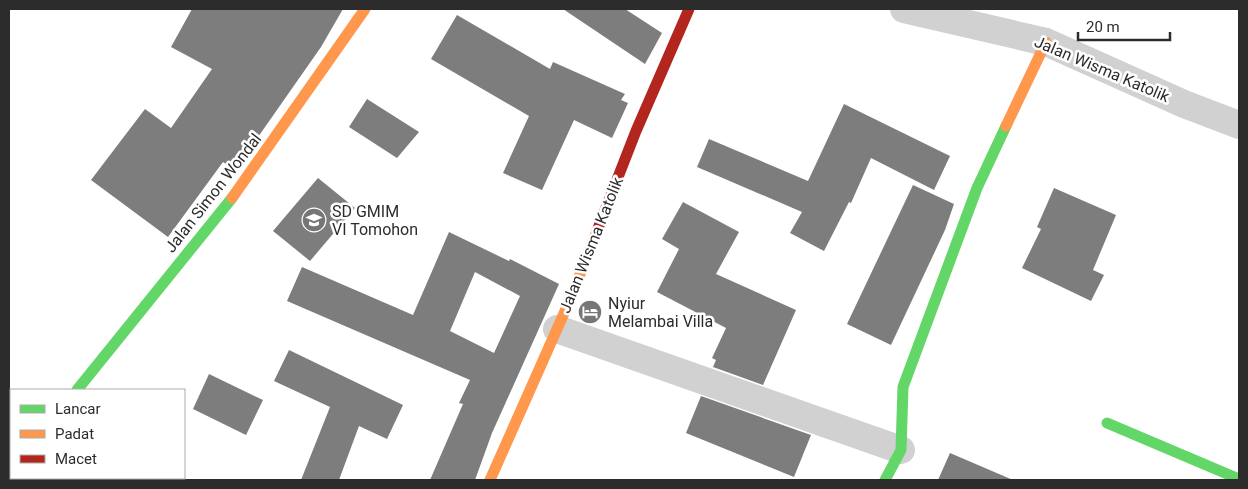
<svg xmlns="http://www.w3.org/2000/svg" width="1248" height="489" viewBox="0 0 1248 489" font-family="Roboto,sans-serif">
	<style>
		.building { fill: #7d7d7d; fill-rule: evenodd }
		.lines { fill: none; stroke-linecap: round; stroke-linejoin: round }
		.street { stroke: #d1d1d1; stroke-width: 28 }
		.fast { stroke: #63d668; stroke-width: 11 }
		.slow { stroke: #ff974d; stroke-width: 11 }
		.jam { stroke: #b3261e; stroke-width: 11 }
		.labels { text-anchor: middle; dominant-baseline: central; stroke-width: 5; stroke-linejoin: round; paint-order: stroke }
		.street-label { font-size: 16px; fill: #2c2c2c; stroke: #fff }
		.poi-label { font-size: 16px; fill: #2c2c2c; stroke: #fff; text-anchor: start }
	</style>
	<rect width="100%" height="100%" fill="#fff"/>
	<g class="building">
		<polygon points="192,9 343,9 321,47 235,170 223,162 168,237 91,180 145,109 171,128 212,69 171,47"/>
		<polygon points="563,9 625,9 662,33 645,64"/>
		<polygon points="457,15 550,69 553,62 625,94 621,100 628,103 612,138 574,120 542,190 503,173 529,116 431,59"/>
		<polygon points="367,99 419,132 397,158 349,127"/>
		<polygon points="844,104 950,156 934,190 871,158 851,203 849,202 824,251 790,233 802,212 697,167 709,139 808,181"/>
		<polygon points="318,178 355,208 310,261 273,231"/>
		<polygon points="913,185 954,204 945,230 891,345 847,324"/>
		<polygon points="1054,188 1116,215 1093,270 1104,275 1091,301 1022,268 1041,229 1037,227"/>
		<polygon points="683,202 739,232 716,274 796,310 763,385 713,367 716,360 712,358 726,328 657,292 679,249 662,239"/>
		<path d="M449 232 509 261 510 259 559 284 492 433 475 480H430L463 404 459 403 470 380 287 301 302 267 413 315ZM475 272 520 296 494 353 450 331Z"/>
		<polygon points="289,350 403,405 387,439 359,426 339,480 301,480 330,407 274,381"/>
		<polygon points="209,374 263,400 246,435 193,409"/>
		<polygon points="701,396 811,435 794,477 686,433"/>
		<polygon points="950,453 1013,480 938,480"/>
	</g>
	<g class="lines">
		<g class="street">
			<polyline points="904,9 1046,42 1184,104 1239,125"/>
			<polyline points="557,329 901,450"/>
			<polyline points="9,421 11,422"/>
			<polyline points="158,478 165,480"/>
		</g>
		<g class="fast">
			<polyline points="77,390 232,198"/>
			<polyline points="1107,423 1239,479"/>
			<polyline points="9,470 11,467"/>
			<polyline points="885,480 901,450 903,387 977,188 1006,126"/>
		</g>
		<g class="slow">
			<polyline points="1006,126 1046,42"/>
			<polyline points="232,198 365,9"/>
			<polyline points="490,480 569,302 597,231"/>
		</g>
		<polyline class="jam" points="597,231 636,131 689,9"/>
	</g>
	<defs>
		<g id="school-disc" transform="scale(1.25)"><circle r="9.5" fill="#767676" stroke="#fff"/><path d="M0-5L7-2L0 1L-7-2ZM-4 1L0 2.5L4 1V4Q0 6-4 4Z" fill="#fff"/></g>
		<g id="hotel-disc" transform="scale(1.25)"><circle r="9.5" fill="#767676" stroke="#fff"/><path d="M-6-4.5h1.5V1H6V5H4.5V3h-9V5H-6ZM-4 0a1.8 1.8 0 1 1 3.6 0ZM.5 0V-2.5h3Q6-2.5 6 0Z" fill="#fff"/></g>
	</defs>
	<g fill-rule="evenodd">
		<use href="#school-disc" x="314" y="220"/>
		<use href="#hotel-disc" x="590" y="312"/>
	</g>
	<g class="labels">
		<g class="street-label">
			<text transform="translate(1102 69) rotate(23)">Jalan Wisma Katolik</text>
			<text transform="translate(213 193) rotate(-52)">Jalan Simon Wondal</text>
			<text transform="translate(591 245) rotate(-68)">Jalan Wisma Katolik</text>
		</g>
		<g class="poi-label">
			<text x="332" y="211">SD GMIM<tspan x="332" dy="18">VI Tomohon</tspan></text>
			<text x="608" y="303">Nyiur<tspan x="608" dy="18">Melambai Villa</tspan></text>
		</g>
	</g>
	<rect width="1248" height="489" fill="none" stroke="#2c2c2c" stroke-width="20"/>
	<rect x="10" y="389" width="175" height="90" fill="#ffffff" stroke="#ababab"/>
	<rect x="20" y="405" width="25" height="8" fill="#63d668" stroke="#ababab"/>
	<text x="55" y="414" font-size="15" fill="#2c2c2c">Lancar</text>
	<rect x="20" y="430" width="25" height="8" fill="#ff974d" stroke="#ababab"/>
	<text x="55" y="439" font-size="15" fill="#2c2c2c">Padat</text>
	<rect x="20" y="455" width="25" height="8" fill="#b3261e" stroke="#ababab"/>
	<text x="55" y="464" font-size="15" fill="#2c2c2c">Macet</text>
	<path d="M1078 32v8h92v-8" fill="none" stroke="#2c2c2c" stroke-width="2.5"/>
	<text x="1086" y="32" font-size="15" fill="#2c2c2c" stroke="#ffffff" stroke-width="4" paint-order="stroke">20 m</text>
</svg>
